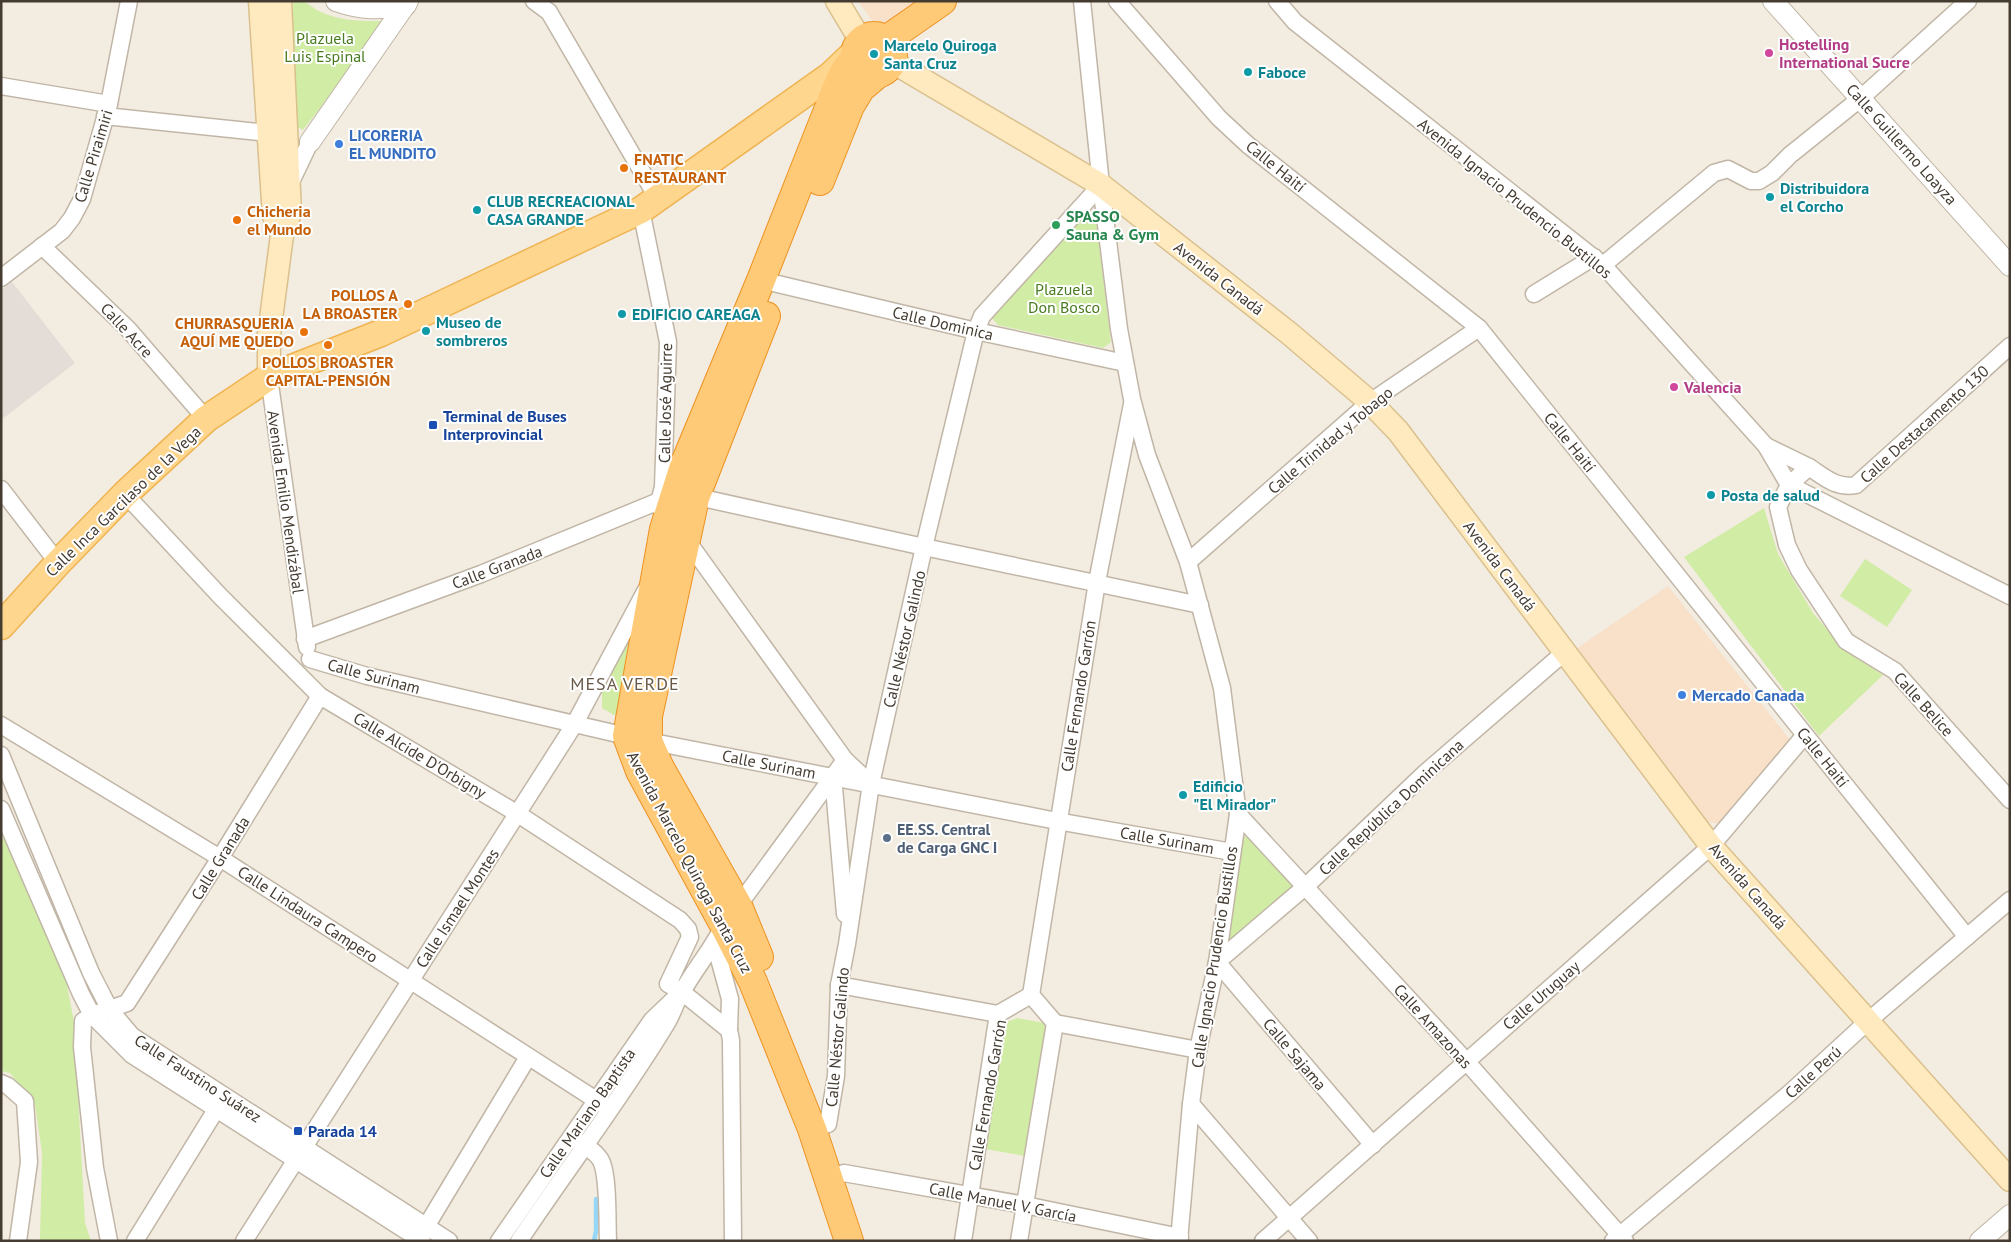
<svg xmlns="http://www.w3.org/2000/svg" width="2011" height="1242" viewBox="0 0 2011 1242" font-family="'PT Sans',sans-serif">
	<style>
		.commercial { fill: #f8e0c9 }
		.industrial { fill: #e4ddd7 }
		.green { fill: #d1eca5 }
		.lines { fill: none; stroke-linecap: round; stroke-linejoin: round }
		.stream { stroke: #96d7f7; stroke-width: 4.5 }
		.minor-casing { stroke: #c1b6a6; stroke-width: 19 }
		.tertiary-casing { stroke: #c1b6a6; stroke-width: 22 }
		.secondary-casing { stroke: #dac08d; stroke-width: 25 }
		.primary-casing { stroke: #efb452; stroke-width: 29 }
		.trunk-casing { stroke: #ed9221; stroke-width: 30 }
		.minor { stroke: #fff; stroke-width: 16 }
		.tertiary { stroke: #fff; stroke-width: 20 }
		.secondary { stroke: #ffeabf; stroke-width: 22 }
		.primary { stroke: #ffd68e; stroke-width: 26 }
		.trunk { stroke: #ffca77; stroke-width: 28 }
		.hotel-dot { fill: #d1479c; stroke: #fff; stroke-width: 2 }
		.culture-dot { fill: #0f9aa8; stroke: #fff; stroke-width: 2 }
		.shop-dot { fill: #3f7fe0; stroke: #fff; stroke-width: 2 }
		.food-dot { fill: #e8710a; stroke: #fff; stroke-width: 2 }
		.leisure-dot { fill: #2e9e5b; stroke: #fff; stroke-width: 2 }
		.transit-dot { fill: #1a4fb4; stroke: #fff; stroke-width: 2 }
		.service-dot { fill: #5c6f8a; stroke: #fff; stroke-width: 2 }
		.labels { text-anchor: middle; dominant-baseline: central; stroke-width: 4; stroke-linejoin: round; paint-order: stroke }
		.park-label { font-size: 16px; fill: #497b20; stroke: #fff }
		.hotel-label { font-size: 16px; font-weight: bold; fill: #b23c85; stroke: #fff; text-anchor: start }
		.culture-label { font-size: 16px; font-weight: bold; fill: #0d838f; stroke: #fff; text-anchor: start }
		.shop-label { font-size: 16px; font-weight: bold; fill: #366cbe; stroke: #fff; text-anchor: start }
		.street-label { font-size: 16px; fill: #443b31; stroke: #fff }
		.food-label { font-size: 16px; font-weight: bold; fill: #c56008; stroke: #fff; text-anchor: start }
		.leisure-label { font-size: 16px; font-weight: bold; fill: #27864d; stroke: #fff; text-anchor: start }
		.transit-label { font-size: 16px; font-weight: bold; fill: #164399; stroke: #fff; text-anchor: start }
		.service-label { font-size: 16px; font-weight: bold; fill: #4e5e75; stroke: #fff; text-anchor: start }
		.neighbourhood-label { font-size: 18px; letter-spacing: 1px; fill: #685948; stroke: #fff }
	</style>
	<rect width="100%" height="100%" fill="#f3ece1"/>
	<g class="commercial">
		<polygon points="858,1 925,1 887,26 874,23"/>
		<polygon points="1668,586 1791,741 1721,824 1702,821 1576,649"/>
	</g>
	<polygon class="industrial" points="12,282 75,363 1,420 1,290"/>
	<g class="green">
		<path d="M293 1C310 1 308 6 321 12 343 22 364 21 387 21L303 130 292 124Z"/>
		<polygon points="1088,210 1095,212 1111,342 1103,348 998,325 991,317"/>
		<polygon points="1764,508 1778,554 1813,613 1836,640 1856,658 1883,675 1819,736 1684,557"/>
		<polygon points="1865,559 1912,590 1887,627 1840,596"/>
		<polygon points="641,602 624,712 614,715 602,708 602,692 615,667"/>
		<polygon points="1252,836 1294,881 1294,887 1229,943 1222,940 1243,837"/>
		<polygon points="1,838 6,840 66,980 74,1022 85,1223 91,1241 40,1241 42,1153 35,1105 10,1073 1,1071"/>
		<polygon points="1017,1018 1044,1023 1046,1030 1025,1156 985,1149 1005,1023"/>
	</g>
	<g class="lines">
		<polyline class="stream" points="594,1241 596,1231 596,1199"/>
		<g class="minor-casing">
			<g id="minor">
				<polyline points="534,1 549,12 658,199"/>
				<polyline points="1082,1 1101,185 1119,329 1132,399 1147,455 1188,562 1222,688 1238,814 1217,962 1198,1050 1191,1104 1179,1241"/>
				<polyline points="1117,1 1219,118 1248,145 1479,328 1967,937"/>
				<polyline points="1277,1 1295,22 1603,265 1766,446 1789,485"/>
				<polyline points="1,86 109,104"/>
				<polyline points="105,116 268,133"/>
				<polyline points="290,184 310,142"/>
				<polyline points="641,210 668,342 663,487 658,506"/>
				<polyline points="42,246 128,329 206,419"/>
				<polyline points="1603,265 1714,173 1728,169 1751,181 1759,181 1772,173 1790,155 1861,98 1968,1"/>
				<polyline points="1,278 62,231 72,218 82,199 109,104 129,1"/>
				<polyline points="761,280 976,331 1125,363"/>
				<polyline points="1534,294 1594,257"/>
				<path d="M2010 346 1856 485C1837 489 1824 477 1809 467L1789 485 1778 507 1787 545 1799 570 1846 641 1895 671 2010 800"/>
				<polyline points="269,377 307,647"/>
				<polyline points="1766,446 1809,467"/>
				<polyline points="1789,485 2010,596"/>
				<polyline points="1,489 58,563"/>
				<polyline points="125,494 220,596 320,696 518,814 680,920 688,929 690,937 668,984 682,992 729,1030 731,1040 733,1241"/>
				<polyline points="689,495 924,547 1200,605"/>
				<polyline points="686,539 845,760 871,784"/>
				<polyline points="1188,562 1370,402 1479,328"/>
				<polyline points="305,639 481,574 659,501"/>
				<polyline points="310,659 367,676 648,741 1057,821 1232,852"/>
				<polyline points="1,725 220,858 610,1109"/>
				<polyline points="1,755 91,973 110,1010 132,1036 449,1241"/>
				<polyline points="833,776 845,914"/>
				<polyline points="1,809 81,994 92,1015 132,1055 422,1241"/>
				<polyline points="1238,814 1466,1061 1625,1241"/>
				<polyline points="715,944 730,999 729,1030"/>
				<polyline points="839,985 998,1014"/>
				<polyline points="1055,1023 1198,1050"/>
				<polyline points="1,1083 8,1086 25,1101 29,1162 18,1241"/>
				<polyline points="1191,1104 1309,1241"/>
				<polyline points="812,1129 828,1124 836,1076 839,985 847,944 871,784 924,547 976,331 982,316 1101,185"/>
				<path d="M575 1140C584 1145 594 1150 600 1159 609 1172 607 1223 608 1241"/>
				<polyline points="1373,1145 1217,962 1305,887 1425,773 1566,651"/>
				<polyline points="828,1181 844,1173 1025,1205 1180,1237"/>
				<polyline points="421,1235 528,1057"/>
				<polyline points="109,1241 95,1168 82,1047 83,1021 92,1015 127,1003 220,858 320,696"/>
				<polyline points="135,1241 222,1100"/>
				<polyline points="244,1241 574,725 646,590"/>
				<polyline points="499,1241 652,1020 675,998"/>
				<path d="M519 1241C567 1169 620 1100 665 1026 672 1016 675 1003 682 992 695 969 712 949 724 925L845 760"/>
				<polyline points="963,1241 998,1014 1031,995 1097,582 1132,404"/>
				<polyline points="1019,1241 1055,1023 1031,995"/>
				<polyline points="1263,1241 1711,846 1805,735"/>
				<polyline points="1613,1241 1791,1092 1867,1022 2010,900"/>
			</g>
		</g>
		<g class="tertiary-casing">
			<g id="tertiary">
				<path d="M336 1C362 10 380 10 406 5"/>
				<polyline points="1773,1 2010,266"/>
				<polyline points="310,142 408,1"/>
				<polyline points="1980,1241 2010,1215"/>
			</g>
		</g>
		<g class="secondary-casing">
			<g id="secondary">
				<polyline points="260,1 274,216 282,235"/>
				<polyline points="837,1 861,41"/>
				<polyline points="891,61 1101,185 1290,334 1370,402 1398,431 1711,846 2010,1180"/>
				<polyline points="269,377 269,334 282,235 290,213 280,1"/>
			</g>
		</g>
		<g class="primary-casing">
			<polyline id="primary" points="1,626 58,563 125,494 206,419 269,377 381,333 641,210 831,75 852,55"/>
		</g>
		<g class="trunk-casing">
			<g id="trunk">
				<circle cx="874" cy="55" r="19"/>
				<polyline points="886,40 942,1"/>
				<polyline points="820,181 850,106 861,88 880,72"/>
				<polyline points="759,957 738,906 660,768 648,741 648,716 695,498 766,316"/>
				<polyline points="849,1241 812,1129 753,982 724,925 640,771 627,736 664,529 685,463 761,280 836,90 844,72 855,57"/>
			</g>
		</g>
		<use href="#minor" class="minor"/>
		<use href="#tertiary" class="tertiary"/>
		<use href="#secondary" class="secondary"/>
		<use href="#primary" class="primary"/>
		<use href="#trunk" class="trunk"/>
	</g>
	<g class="hotel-dot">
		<circle cx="1769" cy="53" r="5"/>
		<circle cx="1674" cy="387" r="5"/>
	</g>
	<g class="culture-dot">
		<circle cx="874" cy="54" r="5"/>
		<circle cx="1248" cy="72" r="5"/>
		<circle cx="1770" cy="197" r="5"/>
		<circle cx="477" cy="210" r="5"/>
		<circle cx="622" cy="314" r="5"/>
		<circle cx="426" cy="331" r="5"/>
		<circle cx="1711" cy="495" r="5"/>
		<circle cx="1183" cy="795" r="5"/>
	</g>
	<g class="shop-dot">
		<circle cx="339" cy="144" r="5"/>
		<circle cx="1682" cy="695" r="5"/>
	</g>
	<g class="food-dot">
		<circle cx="624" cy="168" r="5"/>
		<circle cx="237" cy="220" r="5"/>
		<circle cx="408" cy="304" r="5"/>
		<circle cx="304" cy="332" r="5"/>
		<circle cx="328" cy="345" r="5"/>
	</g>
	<circle class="leisure-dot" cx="1056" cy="225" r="5"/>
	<g class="transit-dot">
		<rect x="428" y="420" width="10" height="10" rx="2.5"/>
		<rect x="293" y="1126" width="10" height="10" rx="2.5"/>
	</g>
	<circle class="service-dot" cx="887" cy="838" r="5"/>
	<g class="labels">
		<g class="park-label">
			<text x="325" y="38">Plazuela<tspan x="325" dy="18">Luis Espinal</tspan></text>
			<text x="1064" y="289">Plazuela<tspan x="1064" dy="18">Don Bosco</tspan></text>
		</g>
		<g class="hotel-label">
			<text x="1779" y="44">Hostelling<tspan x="1779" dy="18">International Sucre</tspan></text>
			<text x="1684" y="387">Valencia</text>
		</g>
		<g class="culture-label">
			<text x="884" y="45">Marcelo Quiroga<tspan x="884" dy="18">Santa Cruz</tspan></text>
			<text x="1258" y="72">Faboce</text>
			<text x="1780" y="188">Distribuidora<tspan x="1780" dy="18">el Corcho</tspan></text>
			<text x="487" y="201">CLUB RECREACIONAL<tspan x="487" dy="18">CASA GRANDE</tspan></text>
			<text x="632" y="314">EDIFICIO CAREAGA</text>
			<text x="436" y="322">Museo de<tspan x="436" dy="18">sombreros</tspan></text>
			<text x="1721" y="495">Posta de salud</text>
			<text x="1193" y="786">Edificio<tspan x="1193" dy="18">"El Mirador"</tspan></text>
		</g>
		<g class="shop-label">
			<text x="349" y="135">LICORERIA<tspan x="349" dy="18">EL MUNDITO</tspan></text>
			<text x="1692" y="695">Mercado Canada</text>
		</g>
		<g class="street-label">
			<text transform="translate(1902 144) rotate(48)">Calle Guillermo Loayza</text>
			<text transform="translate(93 156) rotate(-73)">Calle Piraimiri</text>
			<text transform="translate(1276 166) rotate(39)">Calle Haití</text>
			<text transform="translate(1515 198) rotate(39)">Avenida Ignacio Prudencio Bustillos</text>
			<text transform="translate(1219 278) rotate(38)">Avenida Canadá</text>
			<text transform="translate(943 323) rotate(13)">Calle Dominica</text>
			<text transform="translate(127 330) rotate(47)">Calle Acre</text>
			<text transform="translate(665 403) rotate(-89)">Calle José Aguirre</text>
			<text transform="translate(1924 424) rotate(-42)">Calle Destacamento 130</text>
			<text transform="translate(1330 440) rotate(-40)">Calle Trinidad y Tobago</text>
			<text transform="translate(1570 442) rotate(51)">Calle Haití</text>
			<text transform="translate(123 501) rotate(-44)">Calle Inca Garcilaso de la Vega</text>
			<text transform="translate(286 502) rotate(82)">Avenida Emilio Mendizábal</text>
			<text transform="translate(1500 566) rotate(53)">Avenida Canadá</text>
			<text transform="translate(497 567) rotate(-21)">Calle Granada</text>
			<text transform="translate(904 639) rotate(-77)">Calle Néstor Galindo</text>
			<text transform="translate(374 676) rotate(15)">Calle Surinam</text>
			<text transform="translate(1078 696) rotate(-81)">Calle Fernando Garrón</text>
			<text transform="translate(1924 704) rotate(48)">Calle Belice</text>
			<text transform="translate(420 755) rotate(31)">Calle Alcide D'Orbigny</text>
			<text transform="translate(1823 757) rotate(51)">Calle Haití</text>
			<text transform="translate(769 764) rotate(11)">Calle Surinam</text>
			<text transform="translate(1391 807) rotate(-43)">Calle República Dominicana</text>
			<text transform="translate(1167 840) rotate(10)">Calle Surinam</text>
			<text transform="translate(220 858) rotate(-58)">Calle Granada</text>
			<text transform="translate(690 862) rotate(62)">Avenida Marcelo Quiroga Santa Cruz</text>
			<text transform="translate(1748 886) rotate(49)">Avenida Canadá</text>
			<text transform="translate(457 908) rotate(-57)">Calle Ismael Montes</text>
			<text transform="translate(308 914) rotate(33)">Calle Lindaura Campero</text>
			<text transform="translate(1214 957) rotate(-81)">Calle Ignacio Prudencio Bustillos</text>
			<text transform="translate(1541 995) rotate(-41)">Calle Uruguay</text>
			<text transform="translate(1433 1026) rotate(48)">Calle Amazonas</text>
			<text transform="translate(837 1037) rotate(-85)">Calle Néstor Galindo</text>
			<text transform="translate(1295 1054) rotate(50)">Calle Sajama</text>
			<text transform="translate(1813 1072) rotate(-42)">Calle Perú</text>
			<text transform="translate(198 1078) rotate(33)">Calle Faustino Suárez</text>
			<text transform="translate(987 1095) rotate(-80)">Calle Fernando Garrón</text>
			<text transform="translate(587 1113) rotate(-55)">Calle Mariano Baptista</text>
			<text transform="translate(1003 1202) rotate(11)">Calle Manuel V. García</text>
		</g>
		<g class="food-label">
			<text x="634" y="159">FNATIC<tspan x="634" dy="18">RESTAURANT</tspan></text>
			<text x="247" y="211">Chicheria<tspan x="247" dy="18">el Mundo</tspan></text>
			<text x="398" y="295" text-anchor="end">POLLOS A<tspan x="398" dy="18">LA BROASTER</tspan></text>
			<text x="294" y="323" text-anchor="end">CHURRASQUERIA<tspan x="294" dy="18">AQUÍ ME QUEDO</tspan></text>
			<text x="328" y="362" text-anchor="middle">POLLOS BROASTER<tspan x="328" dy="18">CAPITAL-PENSIÓN</tspan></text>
		</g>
		<g class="leisure-label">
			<text x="1066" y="216">SPASSO<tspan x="1066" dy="18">Sauna &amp; Gym</tspan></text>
		</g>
		<g class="transit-label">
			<text x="443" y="416">Terminal de Buses<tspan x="443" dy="18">Interprovincial</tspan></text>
			<text x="308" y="1131">Parada 14</text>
		</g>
		<g class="service-label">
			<text x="897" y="829">EE.SS. Central<tspan x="897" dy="18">de Carga GNC I</tspan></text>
		</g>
		<g class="neighbourhood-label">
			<text x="625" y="683">MESA VERDE</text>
		</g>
	</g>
	<rect width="2011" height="1242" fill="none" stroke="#443b31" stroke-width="5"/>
</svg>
